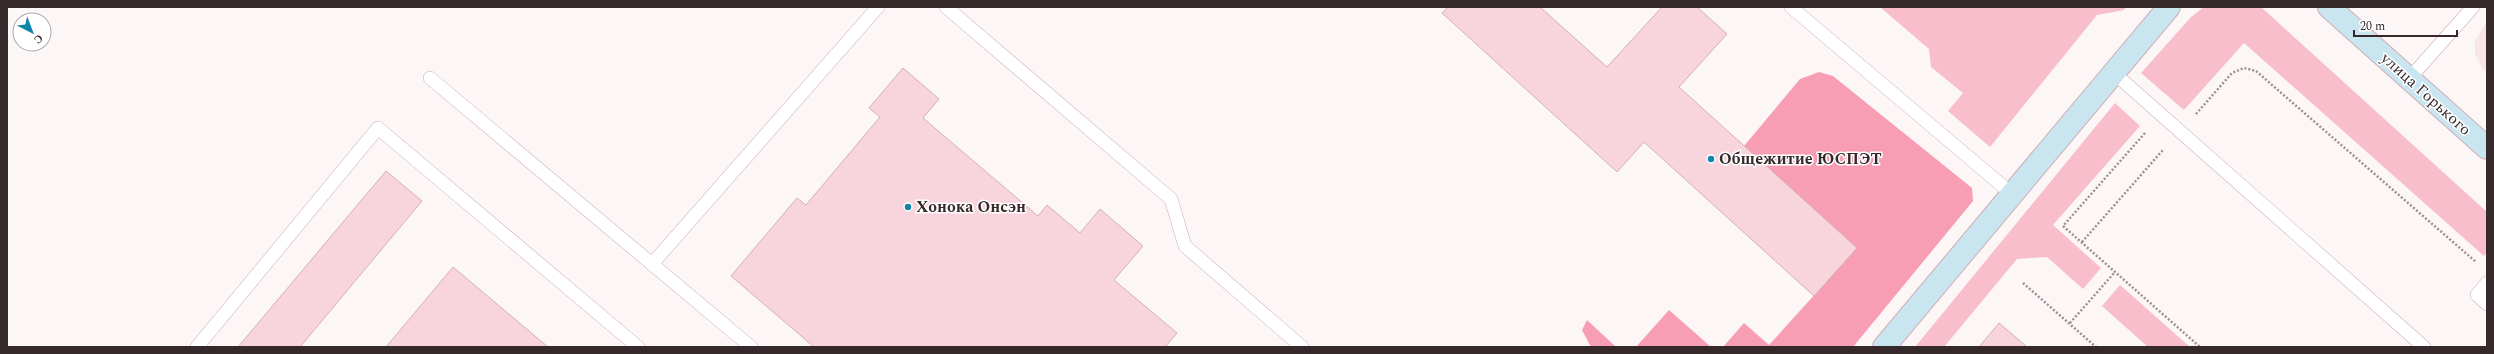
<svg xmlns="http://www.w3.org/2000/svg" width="2494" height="354" viewBox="0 0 2494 354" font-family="Spectral,serif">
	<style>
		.built { fill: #f9e6ea }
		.green { fill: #f8becc }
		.forest { fill: #f79eb5 }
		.building { fill: #f8d4dc; stroke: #d3b0b8 }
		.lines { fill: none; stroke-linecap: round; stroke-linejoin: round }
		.lane-casing { stroke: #cfadb4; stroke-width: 14 }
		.secondary-casing { stroke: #cfadb4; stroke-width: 24 }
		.path { stroke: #9a9092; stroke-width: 2.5; stroke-dasharray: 2 2; stroke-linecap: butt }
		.lane { stroke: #fff; stroke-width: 13 }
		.secondary { stroke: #c8e5f0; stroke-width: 22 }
		.poi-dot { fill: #1085aa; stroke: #fff; stroke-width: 1.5 }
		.labels { text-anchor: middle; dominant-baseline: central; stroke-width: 3; stroke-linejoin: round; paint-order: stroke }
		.street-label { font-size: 16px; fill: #36292c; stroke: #fff }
		.poi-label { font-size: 16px; font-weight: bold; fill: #36292c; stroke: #fff; text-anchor: start }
	</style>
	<rect width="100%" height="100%" fill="#fdf6f7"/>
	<polygon class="built" points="2487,21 2487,73 2482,68 2475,54 2475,41"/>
	<g class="green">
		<polygon points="1880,7 2126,7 2124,10 2097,15 1990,147 1948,111 1963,93 1931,67 1929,49"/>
		<polygon points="2204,7 2261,7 2487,212 2487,252 2484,256 2244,43 2184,110 2141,73 2191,17"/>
		<polygon points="2115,103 2140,126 2053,225 2101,268 2083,289 2047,257 2017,259 1944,347 1915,347"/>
		<polygon points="2120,285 2190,347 2148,347 2102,306"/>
	</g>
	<g class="forest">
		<polygon points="1819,72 1833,76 1972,188 1973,201 1853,347 1723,347 1744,323 1769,345 1857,248 1744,146 1800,79"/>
		<polygon points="1669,310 1711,347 1636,347"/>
		<polygon points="1587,320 1616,347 1591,347 1582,330"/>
	</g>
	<g class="building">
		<polygon points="1448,7 1540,7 1607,67 1662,7 1697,7 1727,34 1679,87 1857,248 1814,296 1644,142 1617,172 1442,13"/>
		<polygon points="903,68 939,99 923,118 1038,216 1047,205 1080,233 1100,209 1143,246 1114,280 1177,333 1165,347 814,347 731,276 797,198 806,205 880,117 869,108"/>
		<polygon points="386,171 422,201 300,347 238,347"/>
		<polygon points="453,267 548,347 386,347"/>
		<polygon points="1999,323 2027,347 1979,347"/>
	</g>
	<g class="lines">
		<g class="lane-casing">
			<g id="lane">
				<polyline points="946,7 1171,199 1185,246 1302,347"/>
				<polyline points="1791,7 2012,194"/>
				<polyline points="2114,73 2424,347"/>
				<polyline points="430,78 751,347"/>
				<polyline points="2409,79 2473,7"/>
				<polyline points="652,264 878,7"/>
				<polyline points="2487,283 2477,295 2487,304"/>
				<polyline points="197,347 378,128 638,347"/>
			</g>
		</g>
		<g class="secondary-casing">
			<g id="secondary">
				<polyline points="2329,7 2487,148"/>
				<polyline points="1884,347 2169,7"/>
			</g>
		</g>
		<g class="path">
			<polyline points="2196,114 2232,73 2244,68 2256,71 2476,262"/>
			<polyline points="2145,133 2063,226 2200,347"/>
			<polyline points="2082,242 2163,150"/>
			<polyline points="2023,283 2096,347"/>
			<polyline points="2070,323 2115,272"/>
		</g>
		<use href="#lane" class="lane"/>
		<use href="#secondary" class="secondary"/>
	</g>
	<g class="poi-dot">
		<circle cx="1711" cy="159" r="4"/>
		<circle cx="908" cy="207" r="4"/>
	</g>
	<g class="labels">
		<g class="street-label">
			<text transform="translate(2426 94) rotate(42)">улица Горького</text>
		</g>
		<g class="poi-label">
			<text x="1719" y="159">Общежитие ЮСПЭТ</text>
			<text x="916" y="207">Хонока Онсэн</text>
		</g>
	</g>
	<rect width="2494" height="354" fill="none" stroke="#36292c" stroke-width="16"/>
	<g transform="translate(32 32) rotate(138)"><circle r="19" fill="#ffffff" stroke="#afa9ab"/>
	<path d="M0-3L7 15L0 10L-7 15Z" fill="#1085aa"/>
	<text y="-6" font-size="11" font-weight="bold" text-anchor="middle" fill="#36292c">С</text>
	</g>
	<path d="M2354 30v6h103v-6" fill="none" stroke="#36292c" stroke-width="2"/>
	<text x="2360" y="30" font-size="12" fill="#36292c" stroke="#ffffff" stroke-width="3" paint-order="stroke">20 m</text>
</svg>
